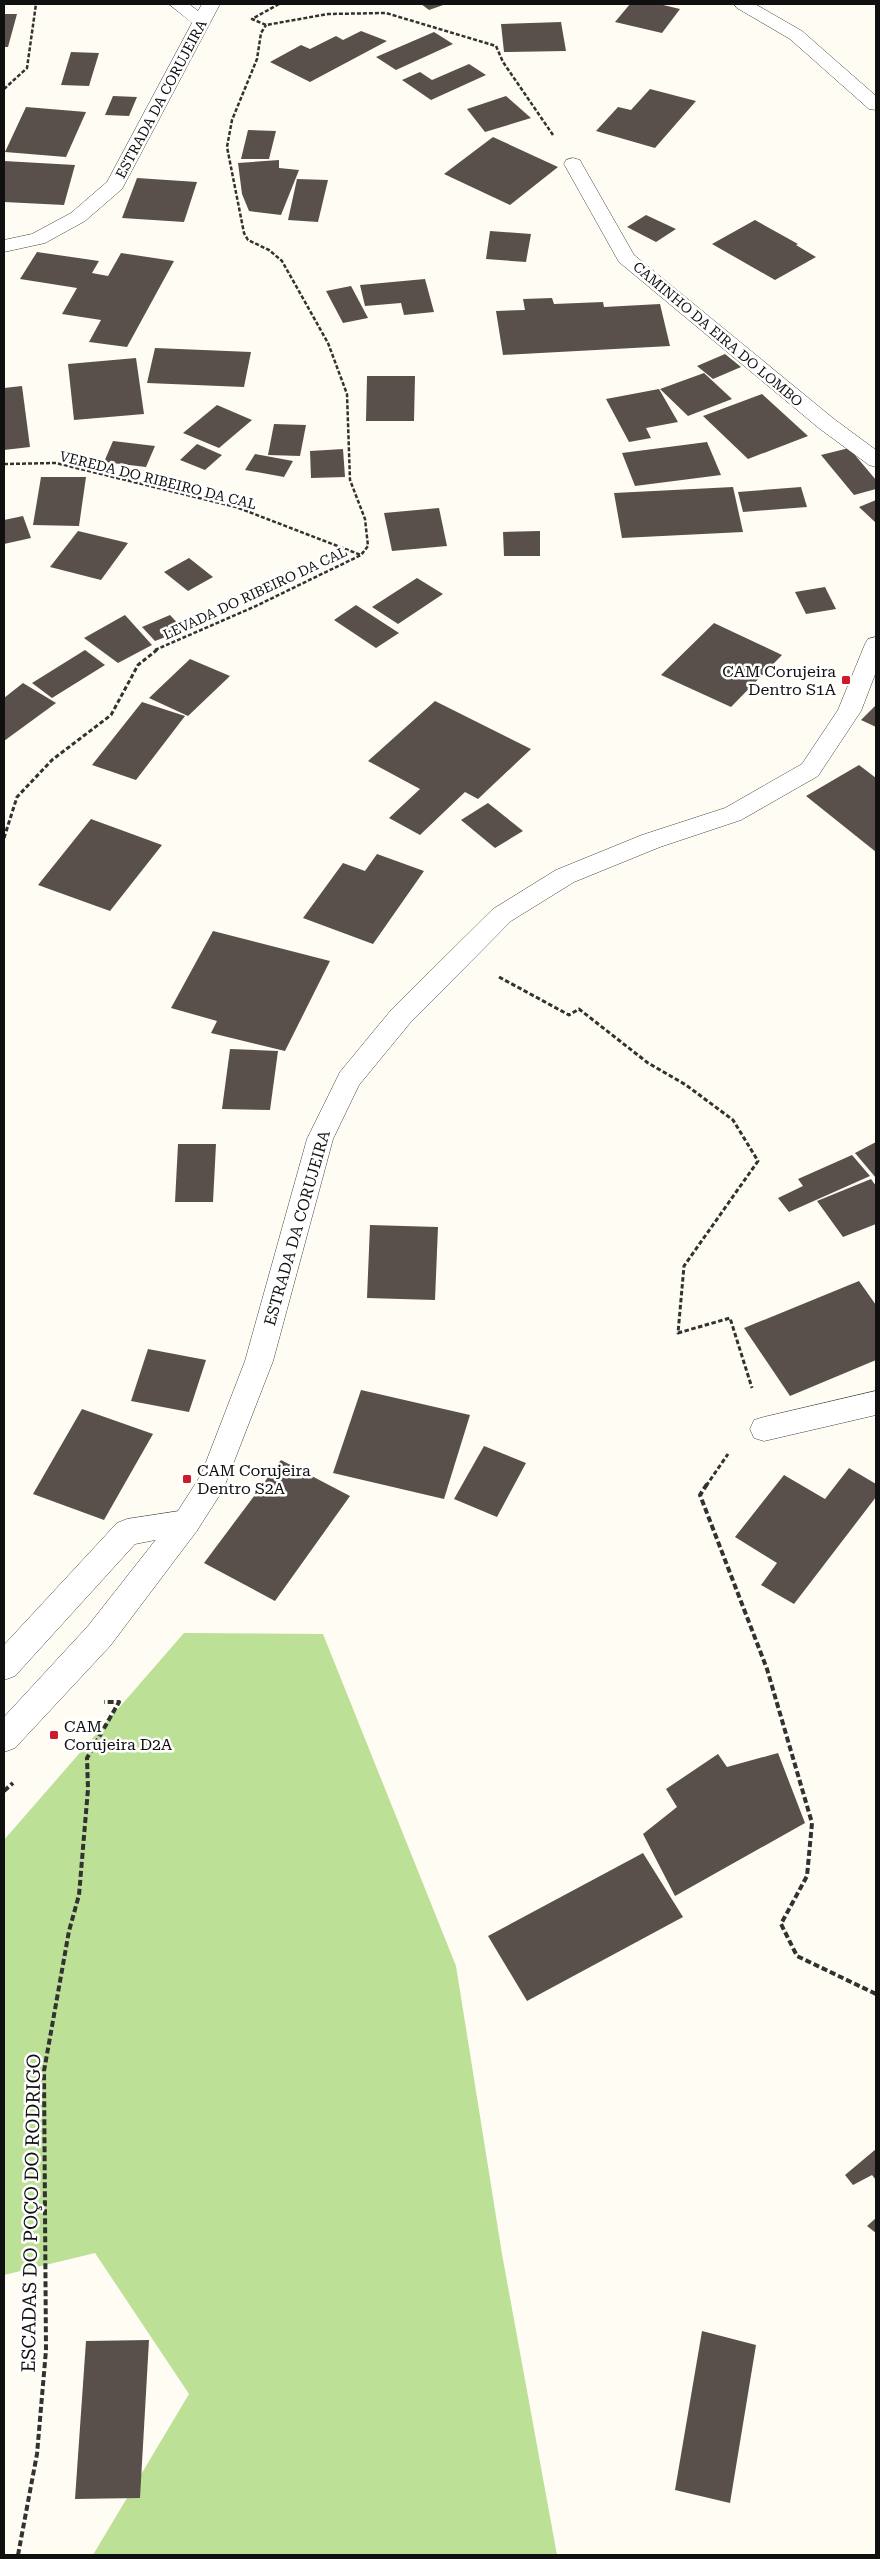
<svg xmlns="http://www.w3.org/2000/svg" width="880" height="2559" viewBox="0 0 880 2559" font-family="'Roboto Serif',serif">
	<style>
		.forest { fill: #bbe096 }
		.building { fill: #5a504b }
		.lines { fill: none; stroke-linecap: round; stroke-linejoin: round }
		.lane-casing { stroke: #434343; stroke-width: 1 }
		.street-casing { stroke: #434343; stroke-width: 1 }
		.path-far2 { stroke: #323232; stroke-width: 2.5; stroke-dasharray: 4 2; stroke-linecap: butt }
		.path-far1 { stroke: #323232; stroke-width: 3; stroke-dasharray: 4.5 2.5; stroke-linecap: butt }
		.path { stroke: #323232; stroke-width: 4; stroke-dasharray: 6 3; stroke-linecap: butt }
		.lane { fill: #fff; fill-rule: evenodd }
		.street { fill: #fff; fill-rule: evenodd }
		.poi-dot { fill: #cd1b2c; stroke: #fff; stroke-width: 2 }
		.labels { text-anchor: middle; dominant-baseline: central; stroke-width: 5; stroke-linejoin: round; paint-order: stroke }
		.far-street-label { font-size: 14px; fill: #101010; stroke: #fff }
		.poi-label { font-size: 16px; fill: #101010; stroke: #fff; text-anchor: start }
		.street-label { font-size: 16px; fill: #101010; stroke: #fff }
		.near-street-label { font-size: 19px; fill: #101010; stroke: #fff }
	</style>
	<rect width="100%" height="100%" fill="#fffcf3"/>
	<polygon class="forest" points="184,1633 323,1634 456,1966 502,2254 557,2555 93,2555 189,2394 95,2253 4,2275 4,1840"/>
	<g class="building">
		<polygon points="421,4 446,4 429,10"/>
		<polygon points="630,4 659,4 680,9 662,33 615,22"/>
		<polygon points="4,14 17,14 8,47 4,47"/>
		<polygon points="561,22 566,51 504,52 501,24"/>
		<polygon points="361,31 387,41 310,82 270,62 301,45 310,49 336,36 343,40"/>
		<polygon points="434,32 453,44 396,70 376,57"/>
		<polygon points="71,52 99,53 89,86 61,85"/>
		<polygon points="469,64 486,75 431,100 402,80 420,72 432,80"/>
		<polygon points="650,89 696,101 655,148 596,131 618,107 631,110"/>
		<polygon points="113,96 137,97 129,116 105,115"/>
		<polygon points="506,96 531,118 485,132 467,109"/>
		<polygon points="26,107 86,112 66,157 5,152"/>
		<polygon points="248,130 276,131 269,159 241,159"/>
		<polygon points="493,137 558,167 510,205 444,174"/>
		<polygon points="279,160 279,168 299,170 281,215 249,211 242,194 238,163"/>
		<polygon points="4,161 75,165 64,205 4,202"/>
		<polygon points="137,178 197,182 184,222 122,218"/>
		<polygon points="297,179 328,180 318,222 288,220"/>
		<polygon points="646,215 676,229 656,242 627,227"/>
		<polygon points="755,220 798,244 796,245 816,257 775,280 712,244"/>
		<polygon points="490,231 531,234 526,262 486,259"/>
		<polygon points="37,252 99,261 92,273 108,276 121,253 174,261 127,347 89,342 101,320 62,314 77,288 20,279"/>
		<polygon points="425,279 434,312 404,315 401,303 365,306 360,285"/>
		<polygon points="351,286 368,318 343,323 326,291"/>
		<polygon points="552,298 554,304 603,302 604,307 660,304 670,346 503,355 496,311 525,310 523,299"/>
		<polygon points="155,348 251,352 244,387 147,383"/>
		<polygon points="725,354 741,367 713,379 697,366"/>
		<polygon points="136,358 144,414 74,420 68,364"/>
		<polygon points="704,373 732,399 688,416 660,389"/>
		<polygon points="367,376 415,376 414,421 366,421"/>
		<polygon points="22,386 30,447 4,450 4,388"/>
		<polygon points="659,389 678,422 646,428 651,438 629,442 606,399"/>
		<polygon points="762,394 808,436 748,459 703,416"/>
		<polygon points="217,405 252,420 219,448 183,433"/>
		<polygon points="274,424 306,425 300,456 268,455"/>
		<polygon points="113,441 155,446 146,467 104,462"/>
		<polygon points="707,442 721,475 635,486 622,453"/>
		<polygon points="197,444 222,455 205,470 180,460"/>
		<polygon points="849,448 876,480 876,489 854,495 821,455"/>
		<polygon points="343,449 345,477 311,478 310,451"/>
		<polygon points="255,454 293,461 284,477 245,470"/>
		<polygon points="41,477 86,477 79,526 33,525"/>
		<polygon points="733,487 743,532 622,538 614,493"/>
		<polygon points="801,487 807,507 743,512 738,492"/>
		<polygon points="876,500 876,523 859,507"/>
		<polygon points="439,508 447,546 392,551 384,513"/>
		<polygon points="23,516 31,538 4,544 4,520"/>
		<polygon points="78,531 128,543 101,580 50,567"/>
		<polygon points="540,531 540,556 504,556 503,532"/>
		<polygon points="189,558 213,577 188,591 164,572"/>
		<polygon points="417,578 443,594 398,624 372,607"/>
		<polygon points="825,587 836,609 806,614 795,592"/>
		<polygon points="356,605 399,633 376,648 334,620"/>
		<polygon points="125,615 152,645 118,663 84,638"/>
		<polygon points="170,615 184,630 155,641 142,627"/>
		<polygon points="714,623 782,655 731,707 661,675"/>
		<polygon points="85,650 105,665 52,698 32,683"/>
		<polygon points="190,659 230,676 188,716 149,698"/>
		<polygon points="23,683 56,703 4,741 4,698"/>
		<polygon points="435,701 531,749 478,799 465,792 420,835 389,818 420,789 368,761"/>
		<polygon points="142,702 185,716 136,780 92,765"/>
		<polygon points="876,705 876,727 861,720"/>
		<polygon points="859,765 876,778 876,852 806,796"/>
		<polygon points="488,803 523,831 495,848 461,820"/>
		<polygon points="91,819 162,845 110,911 38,885"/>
		<polygon points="377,854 424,871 373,944 303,918 343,863 365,871"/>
		<polygon points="213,931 330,961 285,1051 211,1033 217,1021 171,1008"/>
		<polygon points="230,1049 278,1051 270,1110 222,1109"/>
		<polygon points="876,1142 876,1178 855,1153"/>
		<polygon points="178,1144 216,1144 213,1202 175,1202"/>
		<polygon points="852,1155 870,1176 789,1212 778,1198 803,1186 798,1179"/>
		<polygon points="871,1179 876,1186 876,1224 843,1237 817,1201"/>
		<polygon points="370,1225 438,1227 435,1300 367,1298"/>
		<polygon points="859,1281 876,1305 876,1360 790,1396 744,1328"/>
		<polygon points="148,1349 206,1360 189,1412 131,1401"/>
		<polygon points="361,1390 470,1415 444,1499 333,1473"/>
		<polygon points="82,1409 153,1434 104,1520 33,1494"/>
		<polygon points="484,1446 526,1463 497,1517 454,1499"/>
		<polygon points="281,1460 350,1496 275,1601 204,1563"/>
		<polygon points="849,1468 876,1484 876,1497 794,1604 761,1585 777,1563 735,1537 784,1475 825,1499"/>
		<polygon points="778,1753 805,1823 675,1896 643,1834 677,1807 666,1789 718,1754 727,1767"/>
		<polygon points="643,1853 683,1917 527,2001 488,1936"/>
		<polygon points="876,2149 876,2180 872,2175 853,2185 845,2175"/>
		<polygon points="876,2218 876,2233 867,2226"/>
		<polygon points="702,2331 756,2345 730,2503 675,2490"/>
		<polygon points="149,2340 140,2498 75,2499 86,2341"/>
	</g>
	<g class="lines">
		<g class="lane-casing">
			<g id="lane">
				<polygon points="573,158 580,160 582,164 634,255 834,419 876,450 876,467 869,465 820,429 619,262 564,164 566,160"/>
				<polygon points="186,1510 196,1514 201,1523 196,1532 135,1544 15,1676 4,1680 4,1645 117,1523 127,1519"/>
			</g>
		</g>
		<g class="street-casing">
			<g id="street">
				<polygon points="169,4 189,4 198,11 202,4 220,4 122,189 85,221 45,243 4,252 4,240 32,234 71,213 107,182 192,23"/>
				<polygon points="734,4 755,4 802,31 876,96 876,110 869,109 790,39 737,8"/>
				<polygon points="876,637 876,672 861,711 818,776 741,820 660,847 574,882 511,921 410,1023 359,1085 333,1139 273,1361 223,1490 196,1532 110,1646 15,1748 4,1752 4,1717 88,1626 176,1514 201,1475 245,1361 307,1139 340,1072 392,1009 493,909 556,870 642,835 725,808 802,764 838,710 865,644 868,639"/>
				<polygon points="876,1391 876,1415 764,1441 754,1438 750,1429 754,1420 764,1417"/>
			</g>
		</g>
		<g class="path-far2">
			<polyline points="279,4 252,19 266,25 328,14 386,13 496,46 503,62 553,135"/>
			<polyline points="4,89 27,68 36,4"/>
			<polyline points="4,464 56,463 236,507 361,555"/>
			<polyline points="155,650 256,606 361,555 368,546 365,519 350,480 347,394 328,343 282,261 269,250 248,240 244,233 227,147 232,120 257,59 261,33 266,25"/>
		</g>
		<g class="path-far1">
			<polyline points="4,838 17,797 52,760 111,715 138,665 158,649"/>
			<polyline points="499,977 569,1015 579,1009 648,1063 686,1085 733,1120 758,1161 684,1266 678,1333 730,1318 752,1388"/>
			<polyline points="706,1486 728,1454"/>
		</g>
		<g class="path">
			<polyline points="707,1484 700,1495 767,1669 812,1823 807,1876 781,1924 797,1956 876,1994"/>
			<polyline points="4,1791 13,1783"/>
			<polyline points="18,2555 37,2454 46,2350 44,2071 69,1931 79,1895 88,1789 87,1758 119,1702 104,1702"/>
		</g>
		<use href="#lane" class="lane"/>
		<use href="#street" class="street"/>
	</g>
	<g class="poi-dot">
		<rect x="841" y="675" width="10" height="10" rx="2.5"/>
		<rect x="182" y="1474" width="10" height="10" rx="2.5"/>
		<rect x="49" y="1730" width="10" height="10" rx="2.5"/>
	</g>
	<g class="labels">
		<g class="far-street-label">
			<text transform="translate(161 99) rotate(-62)">ESTRADA DA CORUJEIRA</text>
			<text transform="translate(718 334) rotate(40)">CAMINHO DA EIRA DO LOMBO</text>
			<text transform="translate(158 480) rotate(14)">VEREDA DO RIBEIRO DA CAL</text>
			<text transform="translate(255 593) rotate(-25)">LEVADA DO RIBEIRO DA CAL</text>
		</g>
		<g class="poi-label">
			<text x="836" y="671" text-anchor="end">CAM Corujeira<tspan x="836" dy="18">Dentro S1A</tspan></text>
			<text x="197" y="1470">CAM Corujeira<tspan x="197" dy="18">Dentro S2A</tspan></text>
			<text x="64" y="1726">CAM<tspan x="64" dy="18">Corujeira D2A</tspan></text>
		</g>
		<g class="street-label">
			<text transform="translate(297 1228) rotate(-74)">ESTRADA DA CORUJEIRA</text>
		</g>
		<g class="near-street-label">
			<text transform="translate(31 2213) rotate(-89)">ESCADAS DO POÇO DO RODRIGO</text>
		</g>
	</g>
	<rect width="880" height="2559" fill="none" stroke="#101010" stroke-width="10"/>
</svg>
